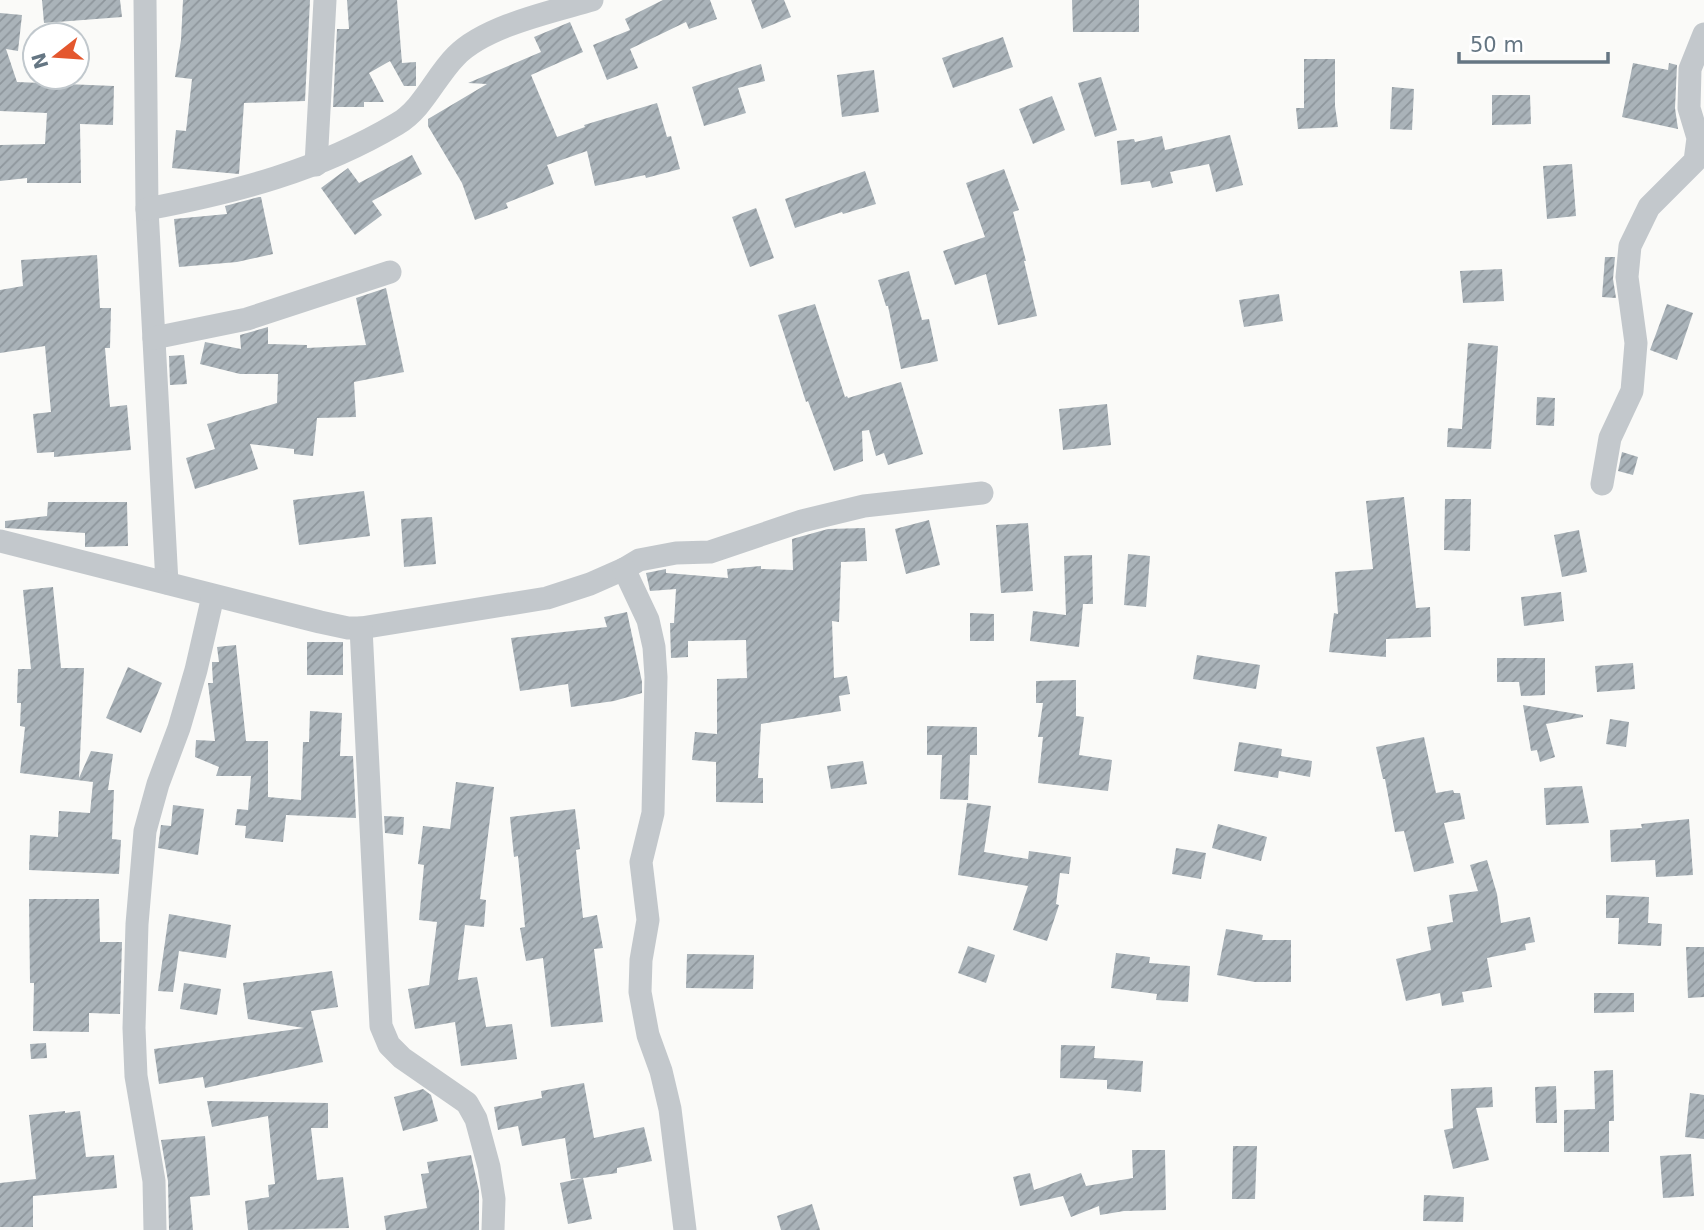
<svg xmlns="http://www.w3.org/2000/svg" width="1704" height="1230" viewBox="0 0 1704 1230" font-family="'DejaVu Sans',sans-serif">
	<style>
		.building { fill: url(#building-hatch) }
		.lines { fill: none; stroke-linecap: round; stroke-linejoin: round }
		.street { stroke: #c3c8cc; stroke-width: 23 }
	</style>
	<defs>
		<pattern id="building-hatch" width="6" height="6" patternUnits="userSpaceOnUse" patternTransform="scale(1.75)"><rect width="6" height="6" fill="#aab3b9"/><path d="M-1 1l2-2M0 6l6-6M5 7l2-2" fill="none" stroke="#8e969c"/></pattern>
	</defs>
	<rect width="100%" height="100%" fill="#fafaf8"/>
	<g class="building">
		<polygon points="42,0 120,0 122,17 44,23"/>
		<polygon points="183,0 310,0 305,101 244,103 239,174 172,168 176,130 186,131 192,79 175,77 181,40"/>
		<polygon points="347,0 397,0 402,63 416,62 416,86 404,86 390,61 369,73 384,102 364,102 364,107 333,107 337,29 349,29"/>
		<polygon points="663,0 710,0 717,19 689,29 686,22 630,49 638,68 607,80 593,45 630,30 625,19"/>
		<polygon points="751,0 784,0 791,17 762,29"/>
		<polygon points="1072,0 1139,0 1139,32 1073,32"/>
		<polygon points="0,13 22,15 18,51 6,49 17,82 114,86 113,125 80,124 81,183 27,183 27,178 0,181 0,145 45,144 47,113 0,111"/>
		<polygon points="570,22 583,52 531,75 557,137 585,127 584,125 657,103 667,137 671,136 680,169 646,178 645,175 595,186 587,151 547,165 554,184 506,203 508,208 475,220 462,183 428,126 428,119 487,84 468,83 541,52 534,37"/>
		<polygon points="1003,37 1013,67 953,88 942,58"/>
		<polygon points="1304,59 1335,59 1335,106 1338,127 1298,129 1296,108 1304,108"/>
		<polygon points="1633,63 1668,70 1669,63 1677,65 1675,108 1678,129 1622,117"/>
		<polygon points="761,64 765,81 738,88 746,113 704,126 692,87"/>
		<polygon points="874,70 879,112 842,117 837,75"/>
		<polygon points="1101,77 1117,130 1095,137 1078,83"/>
		<polygon points="1392,87 1414,89 1412,130 1390,129"/>
		<polygon points="1492,95 1530,95 1531,124 1492,125"/>
		<polygon points="1052,96 1065,130 1033,144 1019,109"/>
		<polygon points="1230,135 1243,185 1216,192 1209,164 1170,172 1173,183 1152,188 1150,181 1121,185 1117,141 1134,139 1135,142 1162,136 1165,150"/>
		<polygon points="412,155 422,174 372,201 382,215 355,235 321,188 348,168 359,183"/>
		<polygon points="1572,164 1576,216 1547,219 1543,166"/>
		<polygon points="1004,169 1019,210 1013,212 1026,261 1024,261 1037,316 998,325 986,274 955,285 943,251 985,237 966,183"/>
		<polygon points="865,171 876,204 843,214 842,212 795,228 785,199"/>
		<polygon points="259,197 261,197 273,254 237,262 179,267 174,219 227,214 225,206"/>
		<polygon points="756,208 774,258 750,267 732,217"/>
		<polygon points="97,255 100,308 111,308 110,348 105,348 110,407 127,405 131,450 54,457 54,452 37,453 33,414 51,412 45,346 0,353 0,290 23,286 21,260"/>
		<polygon points="1605,257 1615,257 1613,279 1616,298 1602,297"/>
		<polygon points="1502,269 1504,301 1463,303 1460,271"/>
		<polygon points="909,271 922,320 929,319 938,361 901,369 888,306 886,306 878,280"/>
		<polygon points="386,288 404,372 354,382 356,417 317,418 313,456 294,454 294,449 250,444 258,469 195,489 186,458 215,449 207,424 277,403 278,374 240,374 200,364 205,342 241,349 240,335 268,327 268,344 307,345 307,348 366,345 356,298"/>
		<polygon points="1279,294 1283,321 1244,327 1239,300"/>
		<polygon points="815,304 845,397 847,396 848,398 901,382 923,454 888,465 884,453 876,456 869,430 862,431 863,461 834,471 808,401 806,402 778,315"/>
		<polygon points="1667,304 1693,313 1677,360 1650,350"/>
		<polygon points="1468,343 1498,346 1491,449 1447,447 1448,428 1462,429"/>
		<polygon points="184,355 187,384 170,385 169,356"/>
		<polygon points="1537,397 1555,398 1554,426 1536,425"/>
		<polygon points="1107,404 1111,445 1063,450 1059,409"/>
		<polygon points="1622,452 1638,457 1633,475 1618,471"/>
		<polygon points="364,491 370,536 299,545 293,500"/>
		<polygon points="1404,497 1416,608 1430,607 1431,637 1386,639 1386,657 1329,652 1334,613 1338,614 1335,572 1373,569 1366,501"/>
		<polygon points="1445,499 1471,499 1470,551 1444,550"/>
		<polygon points="48,502 127,502 128,546 85,547 85,533 5,528 5,521 47,516"/>
		<polygon points="432,517 436,564 404,567 401,519"/>
		<polygon points="929,520 940,565 906,574 895,529"/>
		<polygon points="1028,523 1033,591 1001,593 996,525"/>
		<polygon points="865,528 867,561 841,562 839,622 832,621 834,678 847,676 850,694 839,696 841,711 761,724 758,778 763,778 763,803 716,802 716,762 692,760 695,732 717,734 717,679 747,678 746,640 688,641 688,657 671,658 670,623 674,623 676,589 650,591 646,573 666,569 666,573 728,578 727,569 761,566 761,569 793,570 792,539 828,529"/>
		<polygon points="1579,530 1587,572 1562,577 1554,535"/>
		<polygon points="1128,554 1150,556 1146,607 1124,605"/>
		<polygon points="1092,555 1093,604 1083,604 1079,647 1030,641 1033,611 1066,615 1064,556"/>
		<polygon points="53,587 61,668 84,668 79,778 91,751 113,754 108,790 114,790 112,839 121,840 119,874 29,870 30,835 58,837 59,811 90,813 93,782 20,773 25,727 20,726 21,703 17,703 18,669 31,669 23,590"/>
		<polygon points="1561,592 1564,621 1524,626 1521,597"/>
		<polygon points="627,612 642,682 642,693 614,701 571,707 568,684 520,691 511,638 607,627 604,617"/>
		<polygon points="970,613 994,614 994,641 970,641"/>
		<rect x="307" y="642" width="36" height="33"/>
		<polygon points="236,645 246,741 268,741 268,797 301,800 303,742 309,742 310,711 342,713 340,756 353,756 356,818 286,815 283,842 245,838 246,826 235,825 237,809 248,810 251,776 216,776 219,767 195,757 196,740 215,741 208,683 213,683 212,665 212,662 219,662 217,647"/>
		<polygon points="1197,655 1260,665 1256,689 1193,679"/>
		<polygon points="1497,658 1545,658 1545,695 1521,696 1519,682 1497,682"/>
		<polygon points="1633,663 1635,689 1597,692 1595,666"/>
		<polygon points="128,667 162,683 141,733 106,718"/>
		<polygon points="1076,680 1076,716 1084,717 1079,755 1112,760 1108,791 1038,783 1043,737 1038,737 1043,703 1036,703 1036,681"/>
		<polygon points="1523,705 1583,715 1583,717 1546,724 1555,757 1540,762 1537,750 1531,751"/>
		<polygon points="1610,719 1629,722 1626,747 1606,744"/>
		<polygon points="927,726 977,727 977,755 970,755 968,800 940,799 942,755 927,755"/>
		<polygon points="1424,737 1436,793 1453,790 1454,793 1460,793 1465,819 1444,823 1454,863 1414,872 1404,831 1395,832 1385,779 1383,779 1376,747"/>
		<polygon points="1239,742 1282,749 1281,756 1312,761 1310,777 1279,771 1278,778 1234,771"/>
		<polygon points="863,761 867,784 831,789 827,766"/>
		<polygon points="456,782 494,787 480,899 486,900 484,927 465,925 458,980 477,977 486,1027 512,1024 517,1059 461,1066 455,1022 415,1029 408,989 429,985 437,922 419,920 424,865 418,864 423,826 450,829"/>
		<polygon points="1582,786 1589,823 1546,825 1544,788"/>
		<polygon points="967,803 991,806 984,852 1028,859 1029,851 1071,857 1069,874 1060,873 1056,904 1059,905 1047,941 1013,930 1028,886 958,875"/>
		<polygon points="173,805 204,809 198,855 158,848 161,825 171,826"/>
		<polygon points="575,809 580,849 576,850 583,918 597,915 603,948 594,949 603,1022 551,1027 543,958 526,961 520,928 525,927 518,856 514,857 510,817"/>
		<polygon points="384,816 404,817 403,835 385,833"/>
		<polygon points="1689,819 1693,875 1656,877 1655,860 1611,862 1610,830 1642,828 1641,824"/>
		<polygon points="1218,824 1267,837 1261,861 1212,848"/>
		<polygon points="1176,848 1206,853 1201,879 1172,874"/>
		<polygon points="1487,860 1497,894 1501,923 1530,917 1535,942 1525,944 1526,950 1487,958 1492,987 1462,992 1464,1002 1442,1006 1440,993 1406,1001 1396,959 1431,950 1427,927 1453,922 1449,895 1478,891 1470,865"/>
		<polygon points="1606,895 1649,897 1648,923 1662,924 1661,946 1618,944 1619,918 1606,918"/>
		<polygon points="29,899 99,899 100,942 122,942 120,1014 89,1013 89,1032 33,1031 34,983 30,983"/>
		<polygon points="169,914 231,925 226,958 179,951 173,992 158,991"/>
		<polygon points="1226,929 1263,935 1262,940 1291,940 1291,982 1255,982 1217,975"/>
		<polygon points="968,946 995,955 986,983 958,973"/>
		<polygon points="1686,947 1704,947 1704,997 1688,998"/>
		<polygon points="1116,953 1150,957 1149,963 1190,966 1188,1002 1156,1000 1157,994 1111,988"/>
		<polygon points="687,954 754,955 753,989 686,988"/>
		<polygon points="332,971 338,1007 311,1011 323,1062 205,1088 203,1077 159,1084 154,1049 304,1028 248,1019 243,983"/>
		<polygon points="184,983 221,989 217,1015 180,1009"/>
		<polygon points="1594,993 1634,993 1634,1012 1594,1013"/>
		<polygon points="46,1043 47,1058 31,1059 30,1044"/>
		<polygon points="1061,1045 1095,1046 1094,1058 1143,1061 1141,1092 1107,1089 1107,1080 1060,1078"/>
		<polygon points="1613,1070 1614,1121 1609,1121 1609,1152 1564,1152 1564,1110 1595,1109 1594,1071"/>
		<polygon points="584,1083 594,1138 644,1127 652,1161 617,1168 617,1173 583,1178 592,1219 568,1224 560,1183 582,1178 571,1179 565,1138 522,1146 518,1126 498,1130 494,1107 542,1098 541,1091"/>
		<polygon points="1556,1086 1557,1123 1536,1123 1535,1087"/>
		<polygon points="1492,1087 1493,1107 1476,1108 1489,1160 1453,1169 1444,1130 1453,1128 1451,1089"/>
		<polygon points="423,1089 431,1095 438,1121 403,1131 394,1097"/>
		<polygon points="1690,1093 1704,1095 1704,1139 1685,1137"/>
		<polygon points="207,1101 328,1103 328,1128 311,1128 317,1180 343,1177 349,1228 248,1230 245,1201 269,1197 268,1185 275,1184 268,1116 212,1127"/>
		<polygon points="65,1111 65,1113 80,1111 86,1157 114,1155 117,1188 33,1196 33,1227 0,1227 0,1183 36,1179 29,1115"/>
		<polygon points="205,1136 210,1195 190,1197 193,1230 169,1230 168,1181 161,1140"/>
		<polygon points="1233,1146 1257,1146 1255,1199 1232,1199"/>
		<polygon points="1132,1150 1165,1150 1166,1210 1124,1211 1100,1215 1099,1206 1071,1217 1063,1196 1020,1206 1013,1177 1030,1173 1034,1190 1081,1173 1086,1186 1133,1178"/>
		<polygon points="1691,1154 1694,1196 1663,1198 1660,1156"/>
		<polygon points="471,1155 479,1191 479,1230 386,1230 384,1216 427,1208 421,1174 429,1173 427,1162"/>
		<polygon points="1424,1195 1464,1197 1463,1222 1423,1221"/>
		<polygon points="812,1204 820,1230 781,1230 777,1216"/>
	</g>
	<g class="lines">
		<g class="street">
			<polyline points="145,0 147,209 167,583"/>
			<polyline points="316,165 325,0"/>
			<path d="M147 209C236 192 318 171 397 124 423 109 435 77 456 56 485 26 551 12 592 0"/>
			<polyline points="154,338 247,319 390,272"/>
			<polyline points="1602,484 1610,438 1632,391 1636,343 1627,277 1630,246 1649,207 1695,161 1698,138 1689,108 1690,69 1704,34"/>
			<polyline points="0,541 320,622 348,628 361,628 547,598 590,584 624,569 639,560 676,553 710,552 802,521 864,506 982,493"/>
			<polyline points="624,569 648,620 654,647 656,677 653,813 641,862 648,920 641,960 640,992 648,1035 661,1071 670,1109 685,1230"/>
			<polyline points="361,628 381,1026 389,1045 402,1058 467,1103 476,1119 489,1167 494,1199 493,1230"/>
			<polyline points="155,1230 154,1181 136,1076 134,1028 137,924 145,831 158,784 179,728 196,670 213,596"/>
		</g>
	</g>
	<g transform="translate(56 56) rotate(253)"><circle r="33" fill="#ffffff" stroke="#c1c8cd" stroke-width="2"/>
	<path d="M0-5L12 26L0 18L-12 26Z" fill="#e4572e"/>
	<text y="-10" font-size="19" font-weight="bold" text-anchor="middle" fill="#657683">N</text>
	</g>
	<path d="M1459 52v10h149v-10" fill="none" stroke="#657683" stroke-width="3.5"/>
	<text x="1470" y="52" font-size="21" fill="#657683" stroke="#ffffff" stroke-width="5" paint-order="stroke">50 m</text>
</svg>
